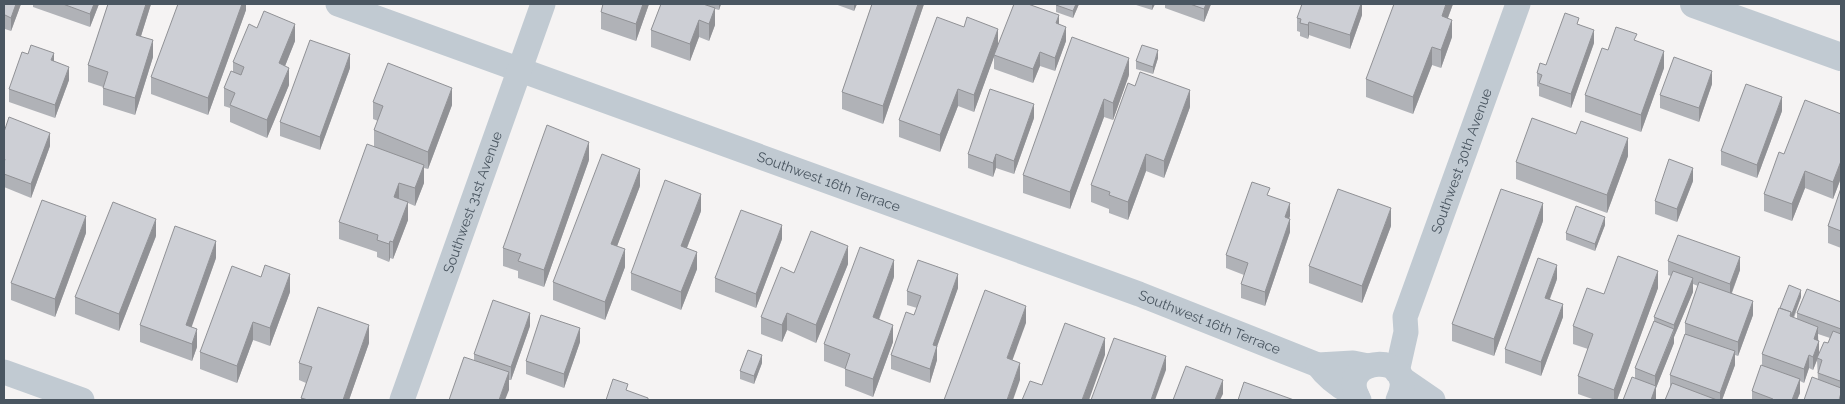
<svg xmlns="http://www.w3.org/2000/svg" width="1845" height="404" viewBox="0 0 1845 404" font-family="Raleway,sans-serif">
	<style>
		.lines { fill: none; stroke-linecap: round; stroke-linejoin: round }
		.minor { stroke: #c1cad2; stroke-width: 25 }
		.tertiary { stroke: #c1cad2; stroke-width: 28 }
		.wall { fill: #b0b2b7; fill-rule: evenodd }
		.shaded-wall { fill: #909195 }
		.building { fill: #cdcfd5; stroke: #909195 }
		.labels { text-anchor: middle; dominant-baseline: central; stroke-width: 4; stroke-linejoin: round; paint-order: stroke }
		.street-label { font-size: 14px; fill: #4a5661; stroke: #fff }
	</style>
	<rect width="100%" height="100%" fill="#f5f3f3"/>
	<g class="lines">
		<g class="minor">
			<path id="s1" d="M338 4 1062 266 1139 294 1318 365 1353 363 1368 366"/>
			<path d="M1318 365C1328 379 1341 388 1357 396"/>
			<polyline points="4,372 82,400"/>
			<path id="s2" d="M1397 372 1406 332 1405 317 1518 4"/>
			<polyline points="1401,378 1433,400"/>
			<path id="s3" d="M402 400 543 4"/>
			<path d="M1359 400C1333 356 1422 349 1398 400"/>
		</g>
		<polyline class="tertiary" points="1694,4 1841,57"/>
	</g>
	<g class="wall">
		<polygon points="4,4 21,4 11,31 5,29"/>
		<polygon points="33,4 99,4 90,27 33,7"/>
		<polygon points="108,4 151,4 141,36 153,57 135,115 103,105 103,87 88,82 88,65"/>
		<polygon points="246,4 246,10 208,115 151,94 151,77"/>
		<polygon points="603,4 649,4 636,41 601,29 601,12"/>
		<polygon points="661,4 721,4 719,10 715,9 715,25 709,41 699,37 690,61 651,47 651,30"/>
		<polygon points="835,4 857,4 854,11"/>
		<polygon points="872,4 924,4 883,124 842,109 842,92"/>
		<polygon points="1079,4 1073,18 1056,12 1056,5"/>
		<polygon points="1133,4 1155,4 1152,10"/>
		<polygon points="1165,4 1211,4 1204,22 1165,8"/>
		<polygon points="1362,4 1362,15 1350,49 1309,35 1308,39 1300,36 1300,32 1297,31 1297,18"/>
		<polygon points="1453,4 1448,18 1452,37 1441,68 1432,65 1413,114 1366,97 1366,79"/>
		<polygon points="1059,24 1066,41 1055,71 1040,66 1033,83 994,69 994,56 974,112 958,106 940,152 899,137 899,120 998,45"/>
		<polygon points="1579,24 1594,43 1571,108 1539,96 1539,87 1537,86 1537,73 1546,65"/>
		<polygon points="257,28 295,41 285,66 289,85 267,138 230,122 230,108 224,106 224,88 233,72 233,62"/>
		<polygon points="1637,41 1664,68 1641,132 1585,112 1585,95 1608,50"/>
		<polygon points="1158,58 1153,74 1136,69 1136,61"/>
		<polygon points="54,61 69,80 55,118 9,102 9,89"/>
		<polygon points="350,68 320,150 280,136 280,122"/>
		<polygon points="1129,75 1113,120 1104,117 1070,209 1023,193 1023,175"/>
		<polygon points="1712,84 1699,122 1660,108 1660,95"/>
		<polygon points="373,102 452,105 428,169 424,168 424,183 415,206 408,203 408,220 393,259 390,258 389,262 377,257 377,252 339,239 339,222 374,147 374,130 378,121 373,119"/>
		<polygon points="1190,107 1164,178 1146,171 1128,220 1109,213 1109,209 1091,202 1091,185"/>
		<polygon points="1782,111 1757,178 1721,165 1721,151"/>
		<polygon points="1841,114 1841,178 1833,199 1805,188 1792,221 1764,211 1764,194 1784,154"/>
		<polygon points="1034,118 1014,174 996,168 993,177 968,168 968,154"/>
		<polygon points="4,132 50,146 31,198 4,187"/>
		<polygon points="1628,156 1607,213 1516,179 1516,162"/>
		<polygon points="589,160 544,287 518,278 518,271 503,266 503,248"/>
		<polygon points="1693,181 1677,222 1655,214 1655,201"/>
		<polygon points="640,186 617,246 625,267 605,320 553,300 553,282"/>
		<polygon points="1841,188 1841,248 1828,243 1828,226"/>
		<polygon points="1270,196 1290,216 1289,218 1290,232 1265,306 1241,298 1241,284 1244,275 1226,268 1226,255"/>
		<polygon points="701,211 687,248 697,269 681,310 631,290 631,273"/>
		<polygon points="1543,221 1494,356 1452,341 1452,324"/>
		<polygon points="1605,225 1595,251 1566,240 1566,233"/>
		<polygon points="1391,226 1362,303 1309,283 1309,266"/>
		<polygon points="86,233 55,317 11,300 11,283"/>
		<polygon points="156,236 119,331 75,314 75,297"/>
		<polygon points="782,239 756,308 715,292 715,278"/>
		<polygon points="216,258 191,327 197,347 192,361 140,342 140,325"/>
		<polygon points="1668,261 1740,270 1732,293 1753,315 1738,356 1735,355 1735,365 1722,400 1665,400 1670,389 1670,375 1685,334 1685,323 1698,286 1693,284 1693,292 1674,337 1674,343 1656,388 1656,400 1623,400 1635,378 1635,368 1654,321 1654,317 1671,276 1668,275"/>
		<polygon points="848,264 816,343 787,330 782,342 761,334 761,317 794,273"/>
		<polygon points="894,277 879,320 893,342 873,397 845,386 845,369 824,361 824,344"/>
		<polygon points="1557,279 1550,299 1563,317 1541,376 1505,363 1505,349"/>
		<polygon points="958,288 937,346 937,360 930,383 891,369 891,355 914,315 917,308 907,305 907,291"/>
		<polygon points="1658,288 1617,400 1595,400 1578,394 1578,376 1588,349 1573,344 1573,326 1604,294"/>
		<polygon points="290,292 270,346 253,340 237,383 200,369 200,352"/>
		<path d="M1801 297 1794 318 1797 319V313L1841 302V400L1818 380 1817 360 1813 370 1809 368 1804 383 1800 381V393L1797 400H1752V391L1762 366V354L1780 308ZM1818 334 1830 338 1828 343 1819 353Z"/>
		<polygon points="530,326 511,380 509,380 509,390 474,361 474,354"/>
		<polygon points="580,342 564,388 526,374 526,361"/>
		<polygon points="369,343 349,400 301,400 301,398 306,383 299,380 299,363"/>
		<polygon points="762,363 754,384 740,379 740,371"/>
	</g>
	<g class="shaded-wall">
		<polygon points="16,4 21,4 11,31 11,18"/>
		<polygon points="94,4 99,4 90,27 90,14"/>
		<polygon points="146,4 151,4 136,52 136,35"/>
		<polygon points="242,4 246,4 246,10 208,115 208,98"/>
		<polygon points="643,4 649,4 636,41 636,24"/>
		<polygon points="719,4 721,4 719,10"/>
		<polygon points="854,4 857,4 854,11"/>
		<polygon points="918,4 924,4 883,124 883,106"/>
		<polygon points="1076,4 1079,4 1073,18 1073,11"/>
		<polygon points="1152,4 1155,4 1152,10"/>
		<polygon points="1206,4 1211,4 1204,22 1204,9"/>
		<polygon points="1361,4 1362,4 1362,15 1350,49 1350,35"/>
		<polygon points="1446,4 1453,4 1442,33 1442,16"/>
		<polygon points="715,8 715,25 709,41 709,24"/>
		<polygon points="5,15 5,29 4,32 4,18"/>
		<polygon points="1059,15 1059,28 1056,23"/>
		<polygon points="699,20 699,37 690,61 690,44"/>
		<polygon points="1452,20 1452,37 1441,68 1441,50"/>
		<polygon points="1309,22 1309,35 1308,39 1308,25"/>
		<polygon points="295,24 295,41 279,81 279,63"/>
		<polygon points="1066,27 1066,41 1055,71 1055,58"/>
		<polygon points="998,29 998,46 974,112 974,95"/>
		<polygon points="1594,30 1594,43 1571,108 1571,94"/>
		<polygon points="153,40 153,57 135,115 135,98"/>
		<polygon points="1432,47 1432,65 1413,114 1413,97"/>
		<polygon points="1158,50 1158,58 1153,74 1153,67"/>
		<polygon points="1664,51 1664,68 1641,132 1641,115"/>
		<polygon points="1040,52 1040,66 1033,83 1033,69"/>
		<polygon points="54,53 54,66 51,60"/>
		<polygon points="350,54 350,68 320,150 320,137"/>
		<polygon points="1129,58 1129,75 1113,120 1113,103"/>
		<polygon points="69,67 69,80 55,118 55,105"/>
		<polygon points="289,68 289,85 267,138 267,120"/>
		<polygon points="1712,71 1712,84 1699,122 1699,108"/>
		<polygon points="452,88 452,105 428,169 428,152"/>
		<polygon points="958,89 958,106 940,152 940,135"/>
		<polygon points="1190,90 1190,107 1164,178 1164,161"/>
		<polygon points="1782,97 1782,111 1757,178 1757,165"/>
		<polygon points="1104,99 1104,117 1070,209 1070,192"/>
		<polygon points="1034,104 1034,118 1014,174 1014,161"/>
		<polygon points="50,133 50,146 31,198 31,184"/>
		<polygon points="1628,138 1628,156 1607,213 1607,195"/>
		<polygon points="589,142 589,160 544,287 544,270"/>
		<polygon points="996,154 996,168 993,177 993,163"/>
		<polygon points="1146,154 1146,171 1128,220 1128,202"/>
		<polygon points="1841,161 1841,178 1833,199 1833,182"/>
		<polygon points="424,165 424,183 415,206 415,188"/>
		<polygon points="1693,168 1693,181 1677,222 1677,209"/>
		<polygon points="640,169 640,186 611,262 611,244"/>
		<polygon points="1805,171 1805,188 1792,221 1792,204"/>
		<polygon points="399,183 399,200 394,197"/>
		<polygon points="701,194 701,211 681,263 681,246"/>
		<polygon points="408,202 408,220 393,259 393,242"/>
		<polygon points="1290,203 1290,216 1285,231 1285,217"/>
		<polygon points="1543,203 1543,221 1494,356 1494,339"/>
		<polygon points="1391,208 1391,226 1362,303 1362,286"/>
		<polygon points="86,216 86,233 55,317 55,299"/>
		<polygon points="1605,217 1605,225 1595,251 1595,244"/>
		<polygon points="156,219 156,236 119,331 119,314"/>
		<polygon points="1290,219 1290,232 1265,306 1265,292"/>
		<polygon points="782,225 782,239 756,308 756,294"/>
		<polygon points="216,241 216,258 186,343 186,325"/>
		<polygon points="390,241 390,258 389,262 389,244"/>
		<polygon points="848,246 848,264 816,343 816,325"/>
		<polygon points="625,249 625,267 605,320 605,302"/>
		<polygon points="697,252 697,269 681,310 681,292"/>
		<polygon points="1740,257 1740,270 1730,297 1730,284"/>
		<polygon points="894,260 894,277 873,335 873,317"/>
		<polygon points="1557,265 1557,279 1545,311 1545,298"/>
		<polygon points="1658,271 1658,288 1617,400 1614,400 1614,390"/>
		<polygon points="290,274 290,292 270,346 270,328"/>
		<polygon points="958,274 958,288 933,358 933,345"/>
		<polygon points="1693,278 1693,292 1674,337 1674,343 1656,388 1656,400 1651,400 1655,387 1655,376 1674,331 1674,325"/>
		<polygon points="1801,290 1801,297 1791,323 1791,316"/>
		<polygon points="1753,301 1753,315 1738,356 1738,342"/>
		<polygon points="1563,304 1563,317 1541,376 1541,362"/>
		<polygon points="1026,306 1026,323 1007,375 1007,358"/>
		<polygon points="530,313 530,326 511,380 511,367"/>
		<polygon points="787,313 787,330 782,342 782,325"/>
		<polygon points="253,322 253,340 237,383 237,366"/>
		<polygon points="369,325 369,343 349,400 343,400"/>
		<polygon points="893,325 893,342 873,397 873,379"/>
		<polygon points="1818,327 1818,340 1814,353 1814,339"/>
		<polygon points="580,328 580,342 564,388 564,374"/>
		<polygon points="197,329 197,347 192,361 192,344"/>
		<polygon points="1105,338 1105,355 1089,400 1082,400"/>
		<polygon points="1819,341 1819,355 1813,370 1813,357"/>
		<polygon points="937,346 937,360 930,383 930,369"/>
		<polygon points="1735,351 1735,365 1722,400 1720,400 1720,393"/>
		<polygon points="762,355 762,363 754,384 754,376"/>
		<polygon points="1809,355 1809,368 1804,383 1804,369"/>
		<polygon points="1166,356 1166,370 1155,400 1151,400"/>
		<polygon points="1020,363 1020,380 1013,400 1007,400"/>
		<polygon points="509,372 509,390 505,400 499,400"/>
		<polygon points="1841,378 1841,391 1840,395 1840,381"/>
		<polygon points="1800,379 1800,393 1797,400 1792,400"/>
		<polygon points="1223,380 1223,394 1220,400 1215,400"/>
	</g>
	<g class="building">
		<polygon points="4,4 16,4 11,18 5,15 4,18"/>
		<polygon points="63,4 94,4 90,14"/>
		<polygon points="108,4 146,4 136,35 153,40 135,98 103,88 108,72 88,65"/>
		<polygon points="178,4 242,4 208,98 151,77"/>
		<polygon points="603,4 643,4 636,24 601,12"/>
		<polygon points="661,4 703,4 715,8 709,24 699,20 690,44 651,30"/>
		<polygon points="872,4 918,4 883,106 842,92"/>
		<polygon points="1014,4 1028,4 1059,15 1056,23 1066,27 1055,58 1040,52 1033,69 994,55"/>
		<polygon points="1057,4 1076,4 1073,11 1056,5"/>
		<polygon points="1190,4 1206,4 1204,9"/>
		<polygon points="1302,4 1361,4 1350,35 1309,22 1308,25 1300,23 1301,19 1297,18"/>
		<polygon points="1394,4 1446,4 1442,16 1452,20 1441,50 1432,47 1413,97 1366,79"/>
		<polygon points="264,11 295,24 279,63 289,68 267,120 230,105 235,93 224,88 231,71 241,75 244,67 233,62 249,24 257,28"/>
		<polygon points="1565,13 1579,18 1577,24 1594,30 1571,94 1539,83 1542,75 1537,73 1540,63 1546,65"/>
		<polygon points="937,17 964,27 967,17 998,29 974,95 958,89 940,135 899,120"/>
		<polygon points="1616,27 1637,34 1634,40 1664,51 1641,115 1585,95 1602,48 1608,50"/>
		<polygon points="1072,37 1129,58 1113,103 1104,99 1070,192 1023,175"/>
		<polygon points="310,40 350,54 320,137 280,122"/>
		<polygon points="31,45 54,53 51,60 69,67 55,105 9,89 22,52 28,54"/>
		<polygon points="1142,45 1158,50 1153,67 1136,61"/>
		<polygon points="1674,57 1712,71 1699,108 1660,95"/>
		<polygon points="388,63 452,88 428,152 374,130 383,106 373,102"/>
		<polygon points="1140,72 1190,90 1164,161 1146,154 1128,202 1109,195 1110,192 1091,185 1128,83 1135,86"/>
		<polygon points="1746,84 1782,97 1757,165 1721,151"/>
		<polygon points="990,89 1034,104 1014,161 996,154 993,163 968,154"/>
		<polygon points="1805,100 1841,114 1841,161 1833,182 1805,171 1792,204 1764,194 1779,152 1784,154"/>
		<polygon points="9,117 50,133 31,184 4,174 4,163 5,159 4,158 4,132"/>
		<polygon points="1532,118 1576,134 1581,121 1628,138 1607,195 1516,162"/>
		<polygon points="547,125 589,142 544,270 518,261 521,254 503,248"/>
		<polygon points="367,144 424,165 415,188 399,183 394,197 408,202 393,242 390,241 389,244 377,240 378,235 339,222"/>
		<polygon points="602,154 640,169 611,244 625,249 605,302 553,282"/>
		<polygon points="1669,159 1693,168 1677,209 1655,201"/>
		<polygon points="665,180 701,194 681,246 697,252 681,292 631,273"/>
		<polygon points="1252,182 1270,188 1267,195 1290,203 1285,217 1290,219 1265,292 1241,284 1248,263 1226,255"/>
		<polygon points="1841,188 1841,231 1828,226"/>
		<polygon points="1338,189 1391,208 1362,286 1309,266"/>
		<polygon points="1501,189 1543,203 1494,339 1452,324"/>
		<polygon points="42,200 86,216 55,299 11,283"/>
		<polygon points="113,202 156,219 119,314 75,297"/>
		<polygon points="1576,206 1605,217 1595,244 1566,233"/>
		<polygon points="741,210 782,225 756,294 715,278"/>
		<polygon points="175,226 216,241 186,325 197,329 192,344 140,325"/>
		<polygon points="811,231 848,246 816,325 787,313 782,325 761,317 781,267 794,273"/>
		<polygon points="1678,235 1740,257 1730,284 1668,261"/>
		<polygon points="860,247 894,260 873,317 893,325 873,379 845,369 850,354 824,344"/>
		<polygon points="1618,256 1658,271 1614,390 1578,376 1593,334 1573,326 1587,288 1604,294"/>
		<polygon points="1538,258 1557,265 1545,298 1563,304 1541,362 1505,349"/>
		<polygon points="918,260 958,274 933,345 937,346 930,369 891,355 906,312 914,315 921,296 907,291"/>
		<polygon points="265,265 290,274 270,328 253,322 237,366 200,352 232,266 261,277"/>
		<polygon points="1673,271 1693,278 1674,325 1654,317"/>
		<polygon points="1699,282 1753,301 1738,342 1685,323"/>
		<polygon points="1789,285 1801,290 1791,316 1791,312 1780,308"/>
		<polygon points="1807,289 1841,302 1841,329 1797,313"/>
		<polygon points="985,290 1026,306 1007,358 1020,363 1007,400 944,400"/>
		<polygon points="493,300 530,313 511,367 474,354"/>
		<polygon points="318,307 369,325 343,400 308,400 301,398 312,367 299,363"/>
		<polygon points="1779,308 1791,312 1790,316 1818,327 1814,339 1819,341 1813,357 1809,355 1804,369 1762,354"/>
		<polygon points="541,315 580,328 564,374 526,361"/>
		<polygon points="1654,321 1674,329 1655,376 1635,368"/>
		<polygon points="1065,323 1105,338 1082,400 1022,400 1030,381 1042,385"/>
		<polygon points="1833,331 1841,334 1841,378 1840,381 1818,373 1822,360 1817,358 1824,342 1828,343"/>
		<polygon points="1685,334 1735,351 1720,393 1670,375"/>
		<polygon points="1114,338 1166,356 1151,400 1091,400"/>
		<polygon points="748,350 762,355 754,376 740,371"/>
		<polygon points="464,357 509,372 499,400 449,400"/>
		<polygon points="1761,365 1800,379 1792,400 1772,400 1773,399 1752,391"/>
		<polygon points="1186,366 1223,380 1215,400 1173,400"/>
		<polygon points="1632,377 1656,386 1651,400 1623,400"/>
		<polygon points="1812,377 1841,388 1841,393 1839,400 1804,400"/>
		<polygon points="613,379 628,384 626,390 648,398 648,400 606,400"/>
		<polygon points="1244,382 1294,400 1238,400"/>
		<polygon points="1672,383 1717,400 1665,400"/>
	</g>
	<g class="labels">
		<g class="street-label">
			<text stroke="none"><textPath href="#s2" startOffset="222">Southwest 30th Avenue</textPath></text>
			<text stroke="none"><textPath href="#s1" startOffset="522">Southwest 16th Terrace</textPath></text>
			<text stroke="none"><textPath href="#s3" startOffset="210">Southwest 31st Avenue</textPath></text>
			<text stroke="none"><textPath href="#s1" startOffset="928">Southwest 16th Terrace</textPath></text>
		</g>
	</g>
	<rect width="1845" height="404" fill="none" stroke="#4a5661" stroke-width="10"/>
</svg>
